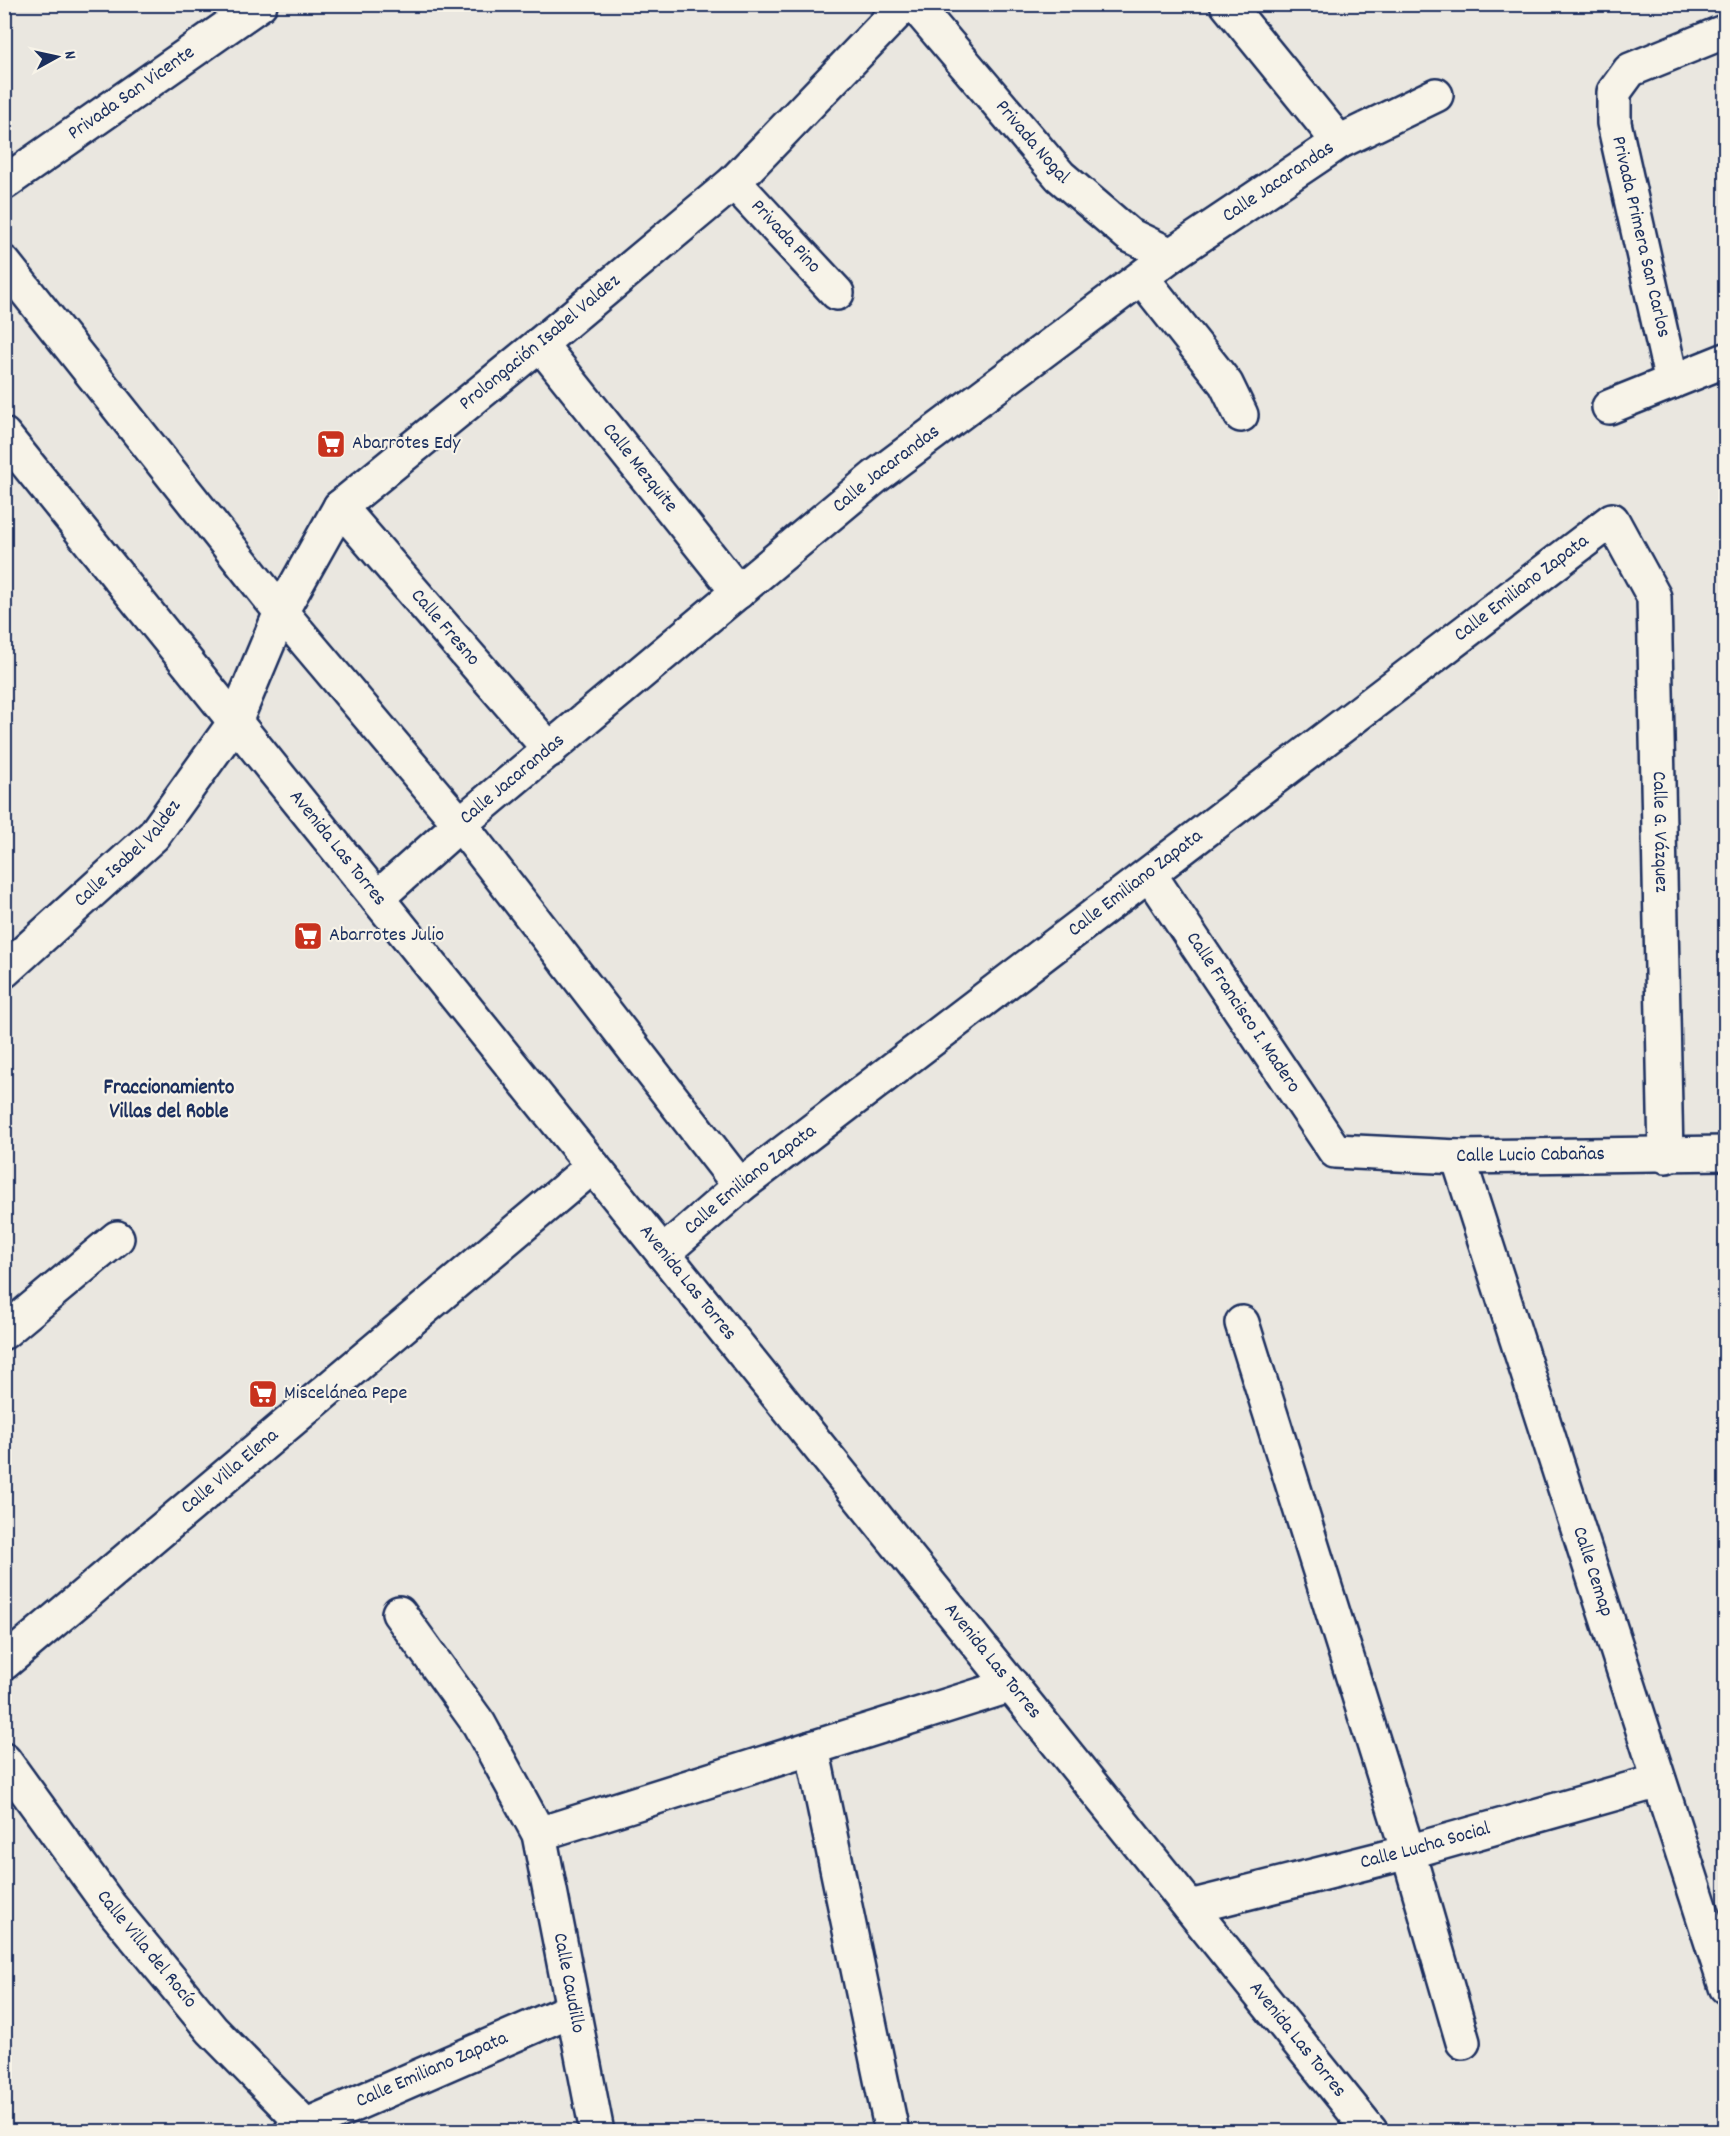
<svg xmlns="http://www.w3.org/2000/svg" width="1730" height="2136" viewBox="0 0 1730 2136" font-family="Dekko,sans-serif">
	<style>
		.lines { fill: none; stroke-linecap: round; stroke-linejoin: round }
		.street-casing { stroke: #1b2f5e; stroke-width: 38 }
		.street { stroke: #f7f3e8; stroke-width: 33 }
		.labels { text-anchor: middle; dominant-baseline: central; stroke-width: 4.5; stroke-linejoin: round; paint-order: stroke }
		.street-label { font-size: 20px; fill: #1b2f5e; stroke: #f7f3e8 }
		.poi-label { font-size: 20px; fill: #1b2f5e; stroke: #f7f3e8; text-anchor: start }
		.neighbourhood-label { font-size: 21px; font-weight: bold; fill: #1b2f5e; stroke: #f7f3e8 }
	</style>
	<rect width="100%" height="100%" fill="#eae7e0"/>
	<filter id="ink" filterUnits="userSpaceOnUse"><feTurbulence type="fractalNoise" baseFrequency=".0167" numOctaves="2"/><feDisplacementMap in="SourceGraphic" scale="12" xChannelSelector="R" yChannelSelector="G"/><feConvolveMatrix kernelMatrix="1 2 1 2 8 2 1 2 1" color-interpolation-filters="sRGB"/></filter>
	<g filter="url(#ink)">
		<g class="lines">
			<g class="street-casing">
				<g id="street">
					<path id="s1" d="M914 4 1060 176 1129 235 1171 255"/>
					<polyline points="1227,4 1339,142"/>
					<path id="s2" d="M734 182 837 293"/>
					<path id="s3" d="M4 183 260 4"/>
					<polyline points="4,263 281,612 460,824 740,1186"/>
					<polyline points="1142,278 1226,384 1241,415"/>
					<path id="s4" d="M540 344 738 592"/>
					<polyline points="1672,382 1614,123 1614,92 1630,70 1726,31"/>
					<polyline points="1609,407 1726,360"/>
					<path id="s5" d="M4 435 1371 2132"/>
					<path id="s6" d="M340 507 550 750"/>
					<path id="s7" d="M1150 875 1335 1151 1458 1157 1726 1153"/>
					<path id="s8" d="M377 898 460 824 875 477 1171 255 1339 142 1436 95"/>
					<path id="s9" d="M4 971 154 835 235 722 281 612 340 507 540 344 734 182 905 4"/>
					<path id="s10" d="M1458 1157 1726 1987"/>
					<path id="s11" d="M663 1253 740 1186 1612 520 1654 597 1666 1156"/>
					<polyline points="1242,1323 1408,1852 1463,2042"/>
					<polyline points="4,1332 117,1238"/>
					<path id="s12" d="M399 1613 479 1724 539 1834 597 2132"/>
					<path id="s13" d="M4 1663 593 1166"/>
					<polyline points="812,1748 892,2132"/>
					<path id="s14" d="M4 1760 109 1905 212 2030 306 2126"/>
					<polyline points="539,1834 1012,1685"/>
					<path id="s15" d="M1190 1907 1408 1852 1659 1781"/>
					<path id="s16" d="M291 2132 573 2009"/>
				</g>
			</g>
			<use href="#street" class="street"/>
		</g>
	</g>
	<defs>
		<g id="supermarket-square" transform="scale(1.5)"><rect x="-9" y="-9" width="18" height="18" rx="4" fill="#c8321e" stroke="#f7f3e8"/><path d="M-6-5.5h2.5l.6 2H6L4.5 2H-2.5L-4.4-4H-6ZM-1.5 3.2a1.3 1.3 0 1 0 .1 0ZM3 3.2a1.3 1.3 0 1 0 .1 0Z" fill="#fff"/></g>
	</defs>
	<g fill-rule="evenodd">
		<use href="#supermarket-square" x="331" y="444"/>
		<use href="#supermarket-square" x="308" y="936"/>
		<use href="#supermarket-square" x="263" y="1394"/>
	</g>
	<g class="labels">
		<g class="street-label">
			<text stroke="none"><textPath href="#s3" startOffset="156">Privada San Vicente</textPath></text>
			<text stroke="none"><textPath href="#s1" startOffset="182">Privada Nogal</textPath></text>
			<text stroke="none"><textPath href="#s8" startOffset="1152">Calle Jacarandas</textPath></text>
			<text transform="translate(1640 237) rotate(77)">Privada Primera San Carlos</text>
			<text stroke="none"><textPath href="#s2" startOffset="75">Privada Pino</textPath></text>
			<text stroke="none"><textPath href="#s9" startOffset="840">Prolongación Isabel Valdez</textPath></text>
			<text stroke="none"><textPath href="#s4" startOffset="159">Calle Mezquite</textPath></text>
			<text stroke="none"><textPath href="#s8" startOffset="666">Calle Jacarandas</textPath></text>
			<text stroke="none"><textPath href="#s11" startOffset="1086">Calle Emiliano Zapata</textPath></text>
			<text stroke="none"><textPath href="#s6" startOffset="160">Calle Fresno</textPath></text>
			<text stroke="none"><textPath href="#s8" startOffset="180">Calle Jacarandas</textPath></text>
			<text stroke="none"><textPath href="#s11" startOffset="1522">Calle G. Vázquez</textPath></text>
			<text stroke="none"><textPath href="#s5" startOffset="531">Avenida Las Torres</textPath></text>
			<text stroke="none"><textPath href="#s9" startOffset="171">Calle Isabel Valdez</textPath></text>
			<text stroke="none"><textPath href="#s11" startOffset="600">Calle Emiliano Zapata</textPath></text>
			<text stroke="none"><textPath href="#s7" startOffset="166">Calle Francisco I. Madero</textPath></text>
			<text stroke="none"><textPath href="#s7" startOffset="528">Calle Lucio Cabañas</textPath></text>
			<text stroke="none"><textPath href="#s11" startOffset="114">Calle Emiliano Zapata</textPath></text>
			<text stroke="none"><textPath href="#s5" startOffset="1089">Avenida Las Torres</textPath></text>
			<text stroke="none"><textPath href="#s13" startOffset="296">Calle Villa Elena</textPath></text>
			<text stroke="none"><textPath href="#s10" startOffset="436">Calle Cemap</textPath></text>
			<text stroke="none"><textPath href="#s5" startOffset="1575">Avenida Las Torres</textPath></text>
			<text stroke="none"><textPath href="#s15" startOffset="243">Calle Lucha Social</textPath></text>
			<text stroke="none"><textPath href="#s14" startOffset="237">Calle Villa del Rocío</textPath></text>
			<text stroke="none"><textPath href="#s12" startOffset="414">Calle Caudillo</textPath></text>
			<text stroke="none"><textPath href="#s5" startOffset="2061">Avenida Las Torres</textPath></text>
			<text stroke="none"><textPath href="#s16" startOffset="154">Calle Emiliano Zapata</textPath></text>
		</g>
		<g class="poi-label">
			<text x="352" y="444">Abarrotes Edy</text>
			<text x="329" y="936">Abarrotes Julio</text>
			<text x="284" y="1394">Miscelánea Pepe</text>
		</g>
		<g class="neighbourhood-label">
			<text x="169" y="1089">Fraccionamiento<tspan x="169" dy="24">Villas del Roble</tspan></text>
		</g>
	</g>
	<rect width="1730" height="2136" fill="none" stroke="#f7f3e8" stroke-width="24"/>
	<rect x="12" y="12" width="1706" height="2112" fill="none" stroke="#1b2f5e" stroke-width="2" filter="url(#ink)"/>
	<g transform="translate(57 57) rotate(82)" stroke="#f7f3e8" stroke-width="4.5" paint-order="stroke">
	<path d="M0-4.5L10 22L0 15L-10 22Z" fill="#1b2f5e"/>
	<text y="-9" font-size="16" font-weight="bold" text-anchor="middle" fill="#1b2f5e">N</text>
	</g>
</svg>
